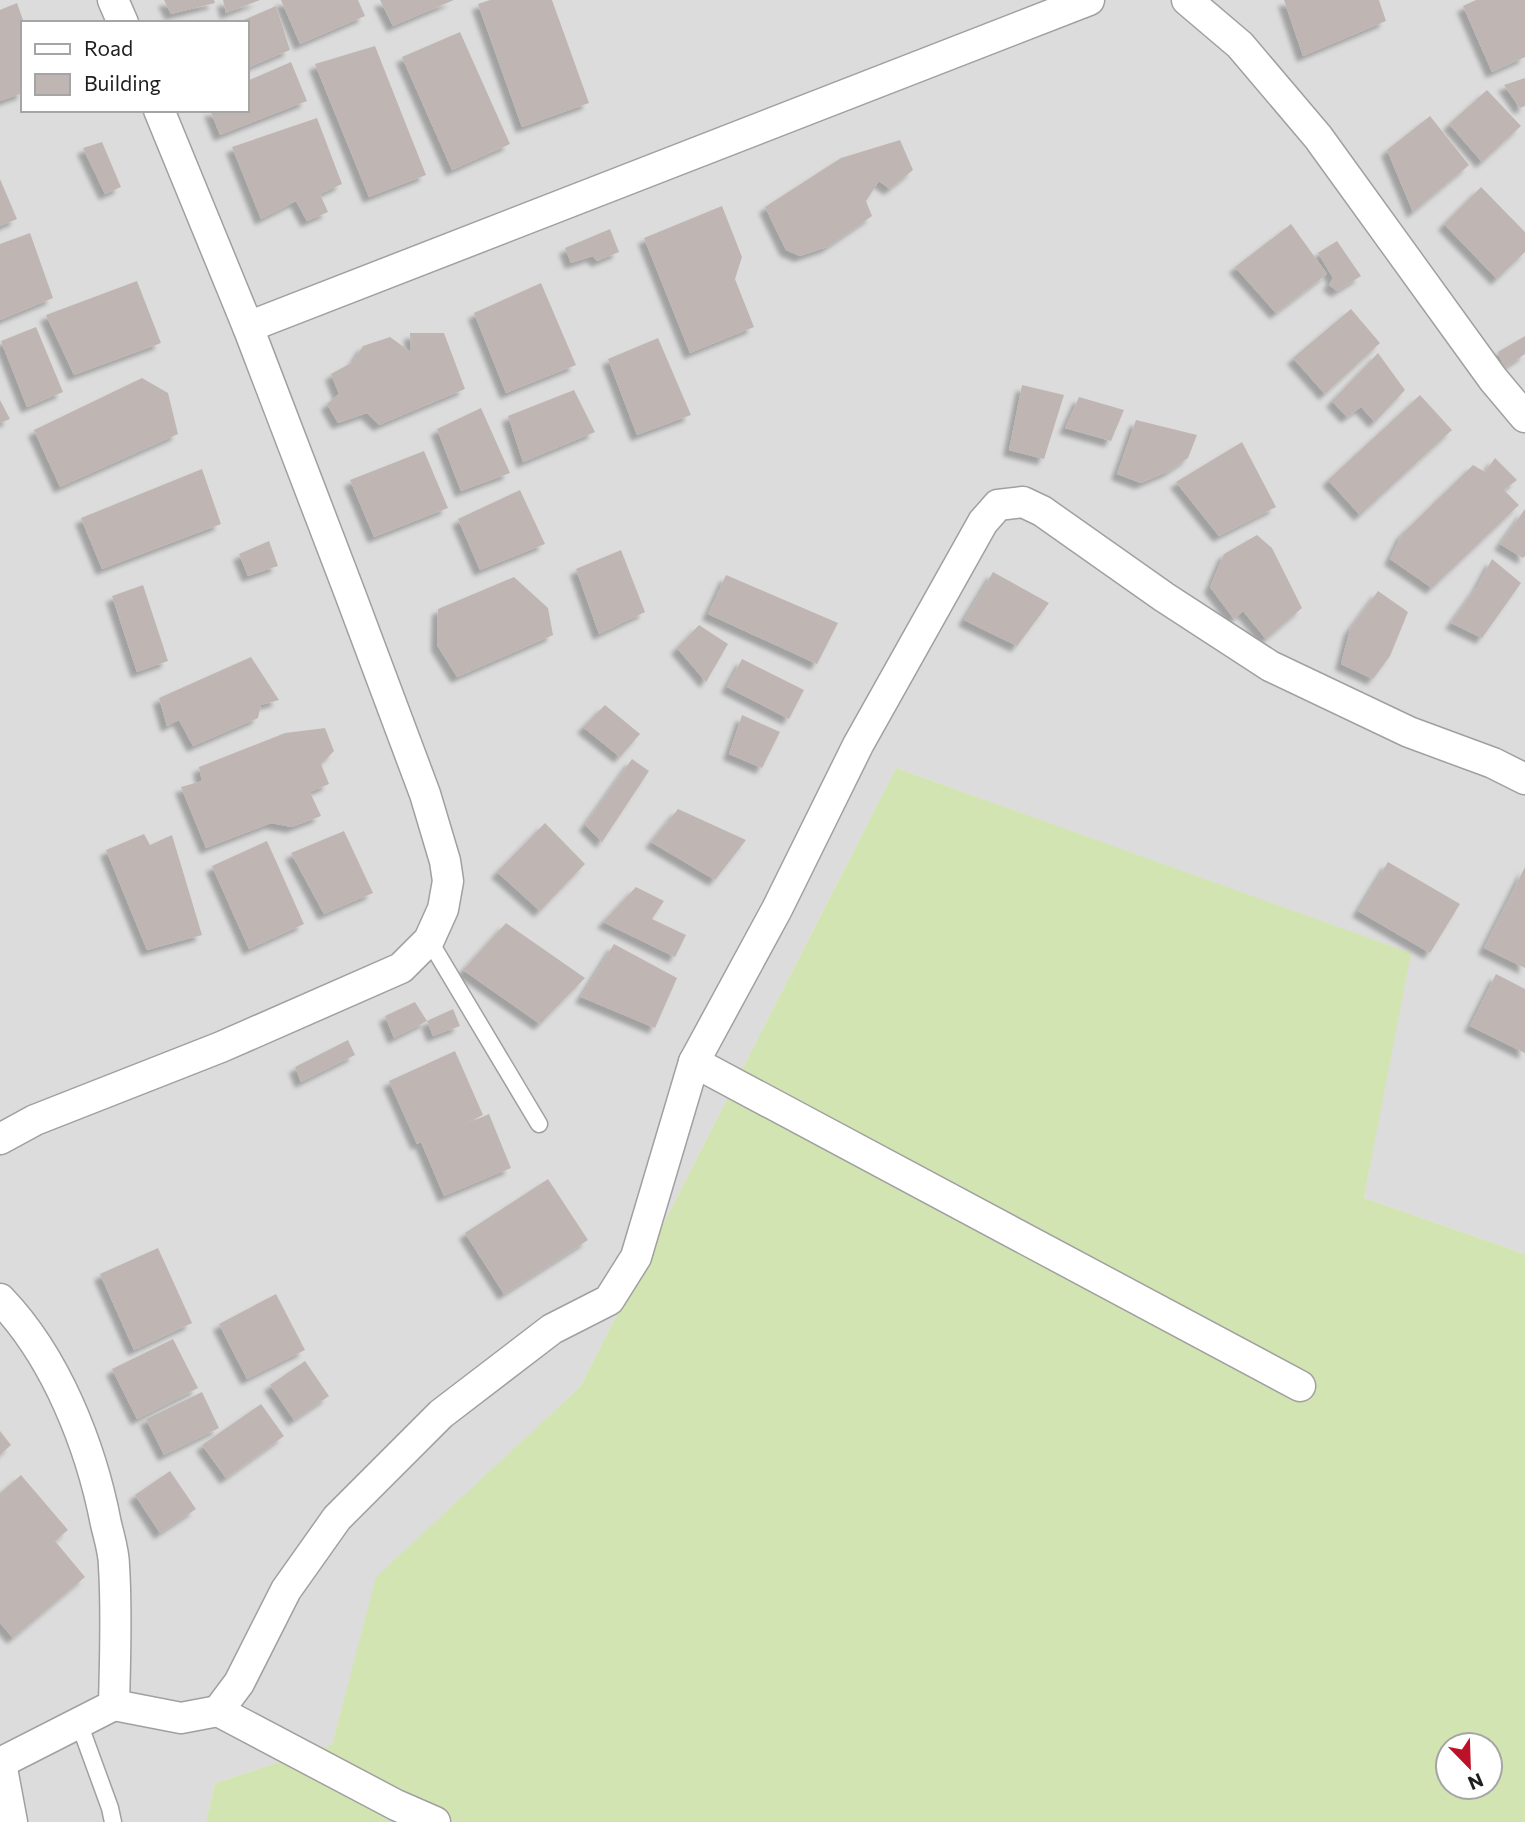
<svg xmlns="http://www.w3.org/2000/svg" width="1525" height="1822" viewBox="0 0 1525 1822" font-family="Commissioner,sans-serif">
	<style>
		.residential { fill: #dddcdc; fill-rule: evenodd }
		.grass { fill: #d1e4b1; fill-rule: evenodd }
		.building { fill: #bfb6b3; filter: url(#shadow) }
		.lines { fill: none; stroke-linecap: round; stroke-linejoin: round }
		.service-casing { stroke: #a0a0a0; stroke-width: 19 }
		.minor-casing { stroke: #a0a0a0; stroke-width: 33 }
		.service { stroke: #fff; stroke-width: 16 }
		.minor { stroke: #fff; stroke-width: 30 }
	</style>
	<defs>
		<filter id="shadow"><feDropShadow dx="-6" dy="6" stdDeviation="2" flood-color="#0004"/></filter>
	</defs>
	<rect width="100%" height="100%" fill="#efebe6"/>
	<path class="residential" d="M0 0H1525V1254L1364 1198 1410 953 896 768 580 1387 377 1577 332 1745 215 1783 206 1822H0ZM23 23H247V110H23Z"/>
	<path class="grass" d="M896 768 1411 953 1364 1198 1525 1254V1822H206L215 1783 332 1745 376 1577 580 1387ZM1448 1745H1490V1787H1448Z"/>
	<g class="building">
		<polygon points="164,0 214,0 215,3 171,14"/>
		<polygon points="223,0 260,0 226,13"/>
		<polygon points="281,0 358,0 365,16 300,44"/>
		<polygon points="380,0 454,0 393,26"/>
		<polygon points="490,0 552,0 589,103 522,127 478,4"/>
		<polygon points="1284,0 1379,0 1386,21 1303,56"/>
		<polygon points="1476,0 1525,0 1525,57 1492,72 1463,6"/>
		<polygon points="17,3 24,23 23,93 0,101 0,10"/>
		<polygon points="276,6 290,50 247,68 247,23 237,23"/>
		<polygon points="460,32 510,144 452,170 402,57"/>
		<polygon points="375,46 426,175 369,197 315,64"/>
		<polygon points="291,62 307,101 220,135 210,110 247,110 247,81"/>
		<polygon points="1525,78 1525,106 1520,108 1504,85"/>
		<polygon points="1487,90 1521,126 1482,162 1449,124"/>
		<polygon points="1430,116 1469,165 1413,212 1387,150"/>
		<polygon points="317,118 342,184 320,194 328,212 307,221 296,201 261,219 232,147"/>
		<polygon points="900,140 913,170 890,189 879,181 866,201 872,216 827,247 800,256 786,250 765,207 841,158"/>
		<polygon points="102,142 121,187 105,194 83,148"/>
		<polygon points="0,179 17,219 0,226"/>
		<polygon points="1481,187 1525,232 1525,252 1497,279 1444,224"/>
		<polygon points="722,206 742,257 735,279 754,327 690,353 644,238"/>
		<polygon points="1291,224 1327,274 1276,313 1235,267"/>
		<polygon points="610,229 619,252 597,261 593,256 571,263 565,248"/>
		<polygon points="30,233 53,298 0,320 0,244"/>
		<polygon points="1337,241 1361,276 1337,291 1329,285 1333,278 1318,253"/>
		<polygon points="137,281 161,343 74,375 46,315"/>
		<polygon points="541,283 576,365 506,393 474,313"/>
		<polygon points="1351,309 1380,343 1325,394 1293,358"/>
		<polygon points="36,327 63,392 27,407 1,341"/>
		<polygon points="410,333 444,333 465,389 379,425 367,413 338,423 327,404 339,394 331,374 353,362 363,346 390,337 411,352"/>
		<polygon points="1525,336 1525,354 1504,368 1498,352"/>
		<polygon points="658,338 691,415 637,435 608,359"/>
		<polygon points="1378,353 1405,390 1375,422 1361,407 1347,417 1332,401"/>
		<polygon points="142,378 168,393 178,434 60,487 34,430"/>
		<polygon points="1022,385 1064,395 1044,459 1009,450"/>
		<polygon points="574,390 595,432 523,462 508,416"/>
		<polygon points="1420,395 1452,430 1360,515 1328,480"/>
		<polygon points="1079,397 1124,410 1111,441 1065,428"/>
		<polygon points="0,400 10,419 0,423"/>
		<polygon points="481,408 510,473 461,491 437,429"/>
		<polygon points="1136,420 1197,435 1188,458 1169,471 1141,483 1117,474"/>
		<polygon points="1242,442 1276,507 1219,536 1176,482"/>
		<polygon points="424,451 448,508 374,537 350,480"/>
		<polygon points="1495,458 1517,480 1504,490 1519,505 1432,588 1390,559 1402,534 1473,465 1485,472"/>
		<polygon points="202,469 221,524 102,569 81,518"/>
		<polygon points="520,490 545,544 480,570 458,519"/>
		<polygon points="1525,509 1525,556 1523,558 1500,544"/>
		<polygon points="1257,535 1272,548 1302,608 1266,639 1243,611 1234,619 1210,587 1224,554"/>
		<polygon points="269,541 278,566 248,576 239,554"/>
		<polygon points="621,550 645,612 599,634 576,569"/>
		<polygon points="1492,559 1521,583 1482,638 1451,623 1477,587"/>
		<polygon points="993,572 1049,603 1017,646 964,620"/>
		<polygon points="726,575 838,623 817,664 708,614"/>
		<polygon points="514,577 548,608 553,635 457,677 437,645 438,609"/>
		<polygon points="143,585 168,661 137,672 112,596"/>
		<polygon points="1378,591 1408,612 1390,656 1373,679 1341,664 1350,629"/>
		<polygon points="699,625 728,644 706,682 677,648"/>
		<polygon points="251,657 279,700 261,705 258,718 193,746 179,720 167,726 159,698"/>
		<polygon points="742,659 804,690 789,719 727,687"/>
		<polygon points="605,705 640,734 620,757 583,727"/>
		<polygon points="742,715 780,732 762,768 729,754"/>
		<polygon points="325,728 334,751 321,764 329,784 310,792 321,816 292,827 271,823 206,848 181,787 202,781 199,767 285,733"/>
		<polygon points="632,759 649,771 602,842 585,825"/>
		<polygon points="678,809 746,840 715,880 651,842"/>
		<polygon points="545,823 585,864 540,911 497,872"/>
		<polygon points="344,831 373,893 324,914 291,853"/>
		<polygon points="144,834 150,845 172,835 202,935 147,950 106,850"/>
		<polygon points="267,841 304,924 249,949 212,866"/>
		<polygon points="1388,862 1460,904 1430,953 1358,911"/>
		<polygon points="1525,867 1525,968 1484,948"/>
		<polygon points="636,887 664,901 652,919 686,935 675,957 603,922"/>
		<polygon points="506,923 585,978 540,1024 463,970"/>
		<polygon points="614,944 677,978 655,1028 581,997"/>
		<polygon points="1496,974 1525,989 1525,1053 1470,1026"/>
		<polygon points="415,1002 427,1021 453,1009 460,1026 433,1036 427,1021 394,1038 385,1016"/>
		<polygon points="348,1040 355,1055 301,1082 295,1067"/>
		<polygon points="455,1051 483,1115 454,1129 489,1114 511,1168 444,1196 421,1142 417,1144 389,1081"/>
		<polygon points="548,1179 588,1240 504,1294 465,1233"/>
		<polygon points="158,1248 192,1323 134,1350 100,1274"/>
		<polygon points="276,1294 305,1350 247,1379 219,1324"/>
		<polygon points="173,1339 198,1388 137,1419 112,1369"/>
		<polygon points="305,1361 329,1396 294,1420 270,1385"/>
		<polygon points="202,1392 219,1428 164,1455 146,1419"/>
		<polygon points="261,1404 284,1436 226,1478 202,1445"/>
		<polygon points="0,1431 11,1445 0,1455"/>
		<polygon points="170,1471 196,1509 160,1533 135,1495"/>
		<polygon points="21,1475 68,1530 55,1541 85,1577 13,1638 0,1623 0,1493"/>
	</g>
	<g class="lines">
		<g class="service-casing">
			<g id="service">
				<polyline points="429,940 539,1124"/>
				<polyline points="79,1723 110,1808 113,1822"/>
			</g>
		</g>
		<g class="minor-casing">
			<g id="minor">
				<polyline points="113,0 123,23"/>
				<polyline points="1187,0 1240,45 1318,137 1493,379 1525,417"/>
				<polyline points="248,327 1089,0"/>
				<polyline points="694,1062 1300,1386"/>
				<polyline points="0,1139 35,1120 221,1047 401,968 429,940 443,909 448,881 445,861 425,794 349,591 248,327 159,110"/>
				<path d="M0 1299C56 1357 91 1446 106 1524 109 1537 114 1552 114 1566 117 1612 115 1659 114 1705L0 1763"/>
				<polyline points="114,1705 181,1718 218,1711 239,1683 286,1590 337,1518 441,1414 552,1329 609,1300 636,1257 694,1062 777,909 858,745 983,522 998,505 1023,502 1042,511 1164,597 1270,666 1409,732 1493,763 1525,779"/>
				<polyline points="218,1711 396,1805 435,1822"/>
				<polyline points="1,1763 12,1822"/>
			</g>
		</g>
		<use href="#service" class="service"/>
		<use href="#minor" class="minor"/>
	</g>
	<rect x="21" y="21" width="228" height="91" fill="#ffffff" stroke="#a5a5a5" stroke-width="2"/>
	<rect x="35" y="44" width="35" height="10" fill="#ffffff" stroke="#a5a5a5" stroke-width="2"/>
	<text x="84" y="56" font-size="21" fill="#1f1f1f">Road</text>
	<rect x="35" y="74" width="35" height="21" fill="#bfb6b3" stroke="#a5a5a5" stroke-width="2"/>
	<text x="84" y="91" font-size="21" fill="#1f1f1f">Building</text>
	<g transform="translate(1469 1766) rotate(157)"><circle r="33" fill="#ffffff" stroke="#a5a5a5" stroke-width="2"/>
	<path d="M0-5L12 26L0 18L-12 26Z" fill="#bc1228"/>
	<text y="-10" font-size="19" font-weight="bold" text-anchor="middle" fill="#1f1f1f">N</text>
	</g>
</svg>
